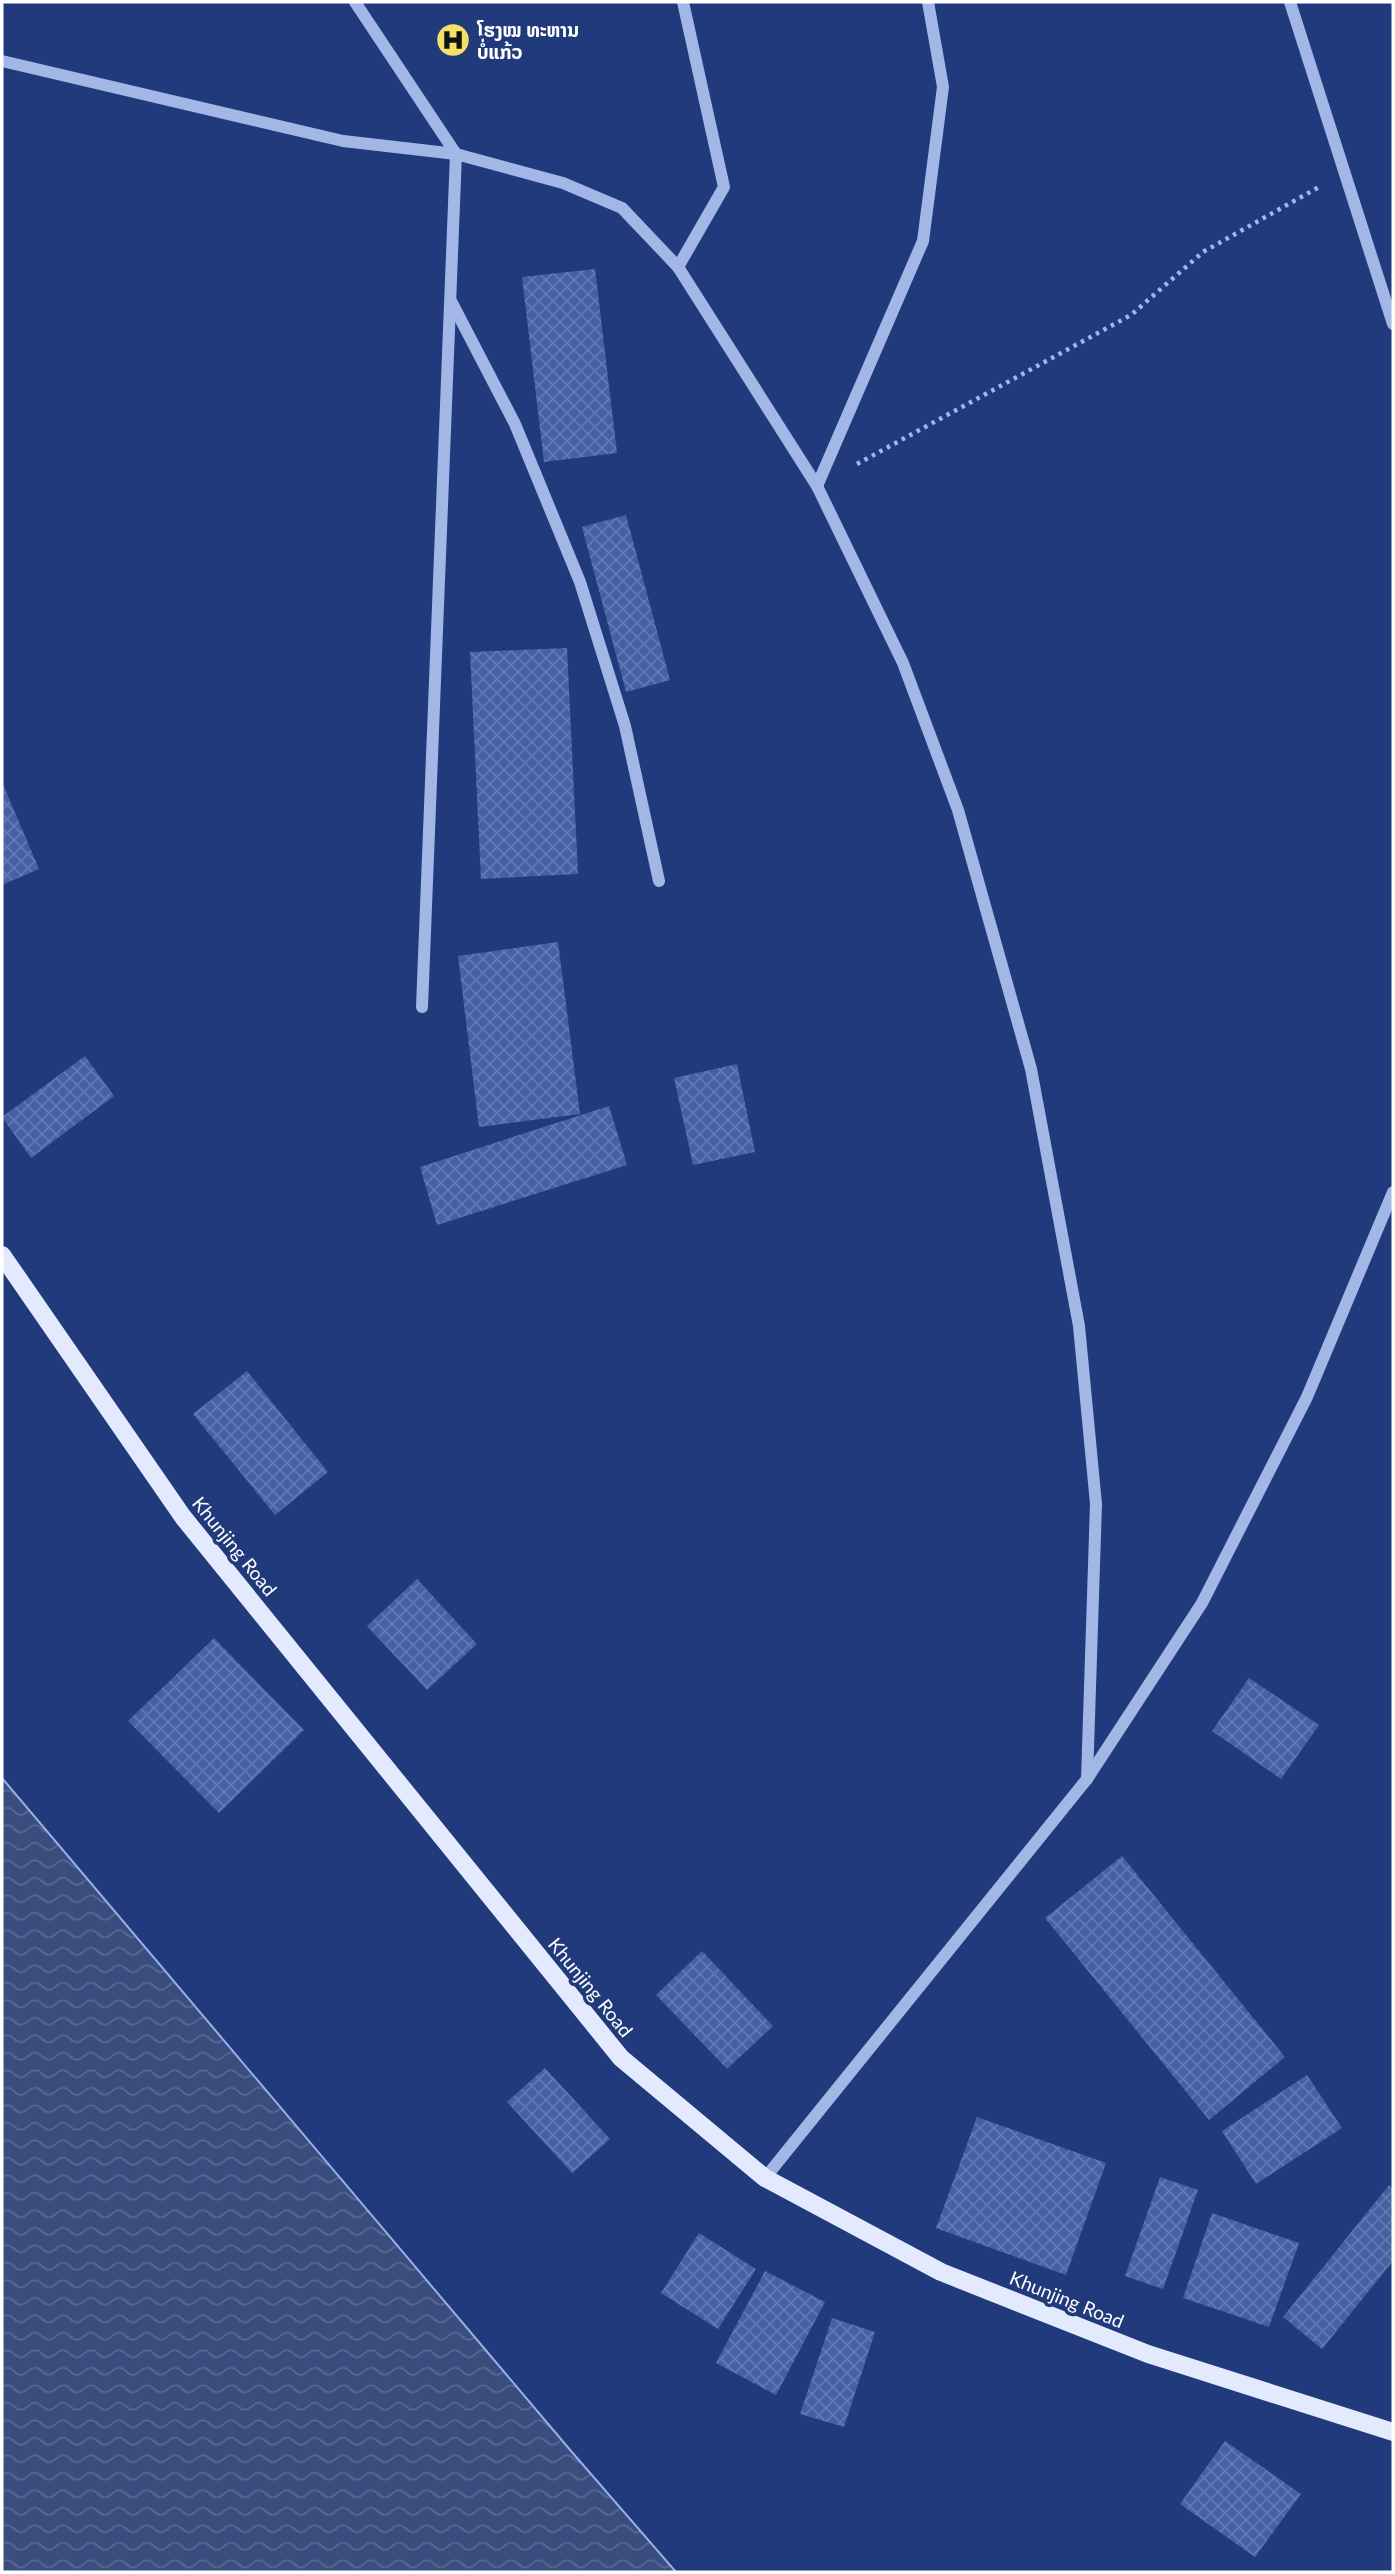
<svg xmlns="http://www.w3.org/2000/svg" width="1395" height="2574" viewBox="0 0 1395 2574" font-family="Lato,'Noto Sans Lao',sans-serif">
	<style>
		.water { fill: url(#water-waves); stroke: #97b0e7; stroke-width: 2 }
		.building { fill: url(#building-cross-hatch) }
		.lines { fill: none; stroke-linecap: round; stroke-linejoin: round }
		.path { stroke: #a3b7e6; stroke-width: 4.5; stroke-dasharray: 3.5 5; stroke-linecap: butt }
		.minor { stroke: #a3b7e6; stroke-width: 12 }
		.major { stroke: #e4eafd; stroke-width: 18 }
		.labels { text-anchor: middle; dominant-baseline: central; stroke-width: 7; stroke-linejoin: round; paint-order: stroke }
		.poi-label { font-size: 19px; font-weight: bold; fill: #fff; stroke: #203a7c; text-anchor: start }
		.street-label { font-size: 19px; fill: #fff; stroke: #203a7c }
	</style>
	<defs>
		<pattern id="water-waves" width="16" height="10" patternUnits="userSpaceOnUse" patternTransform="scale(1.75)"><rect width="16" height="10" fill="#3a4d7e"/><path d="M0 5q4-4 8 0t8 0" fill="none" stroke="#586891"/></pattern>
		<pattern id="building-cross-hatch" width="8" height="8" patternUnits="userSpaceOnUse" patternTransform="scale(1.75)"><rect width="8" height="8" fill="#4561a3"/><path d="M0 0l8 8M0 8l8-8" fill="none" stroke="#6179b1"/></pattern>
	</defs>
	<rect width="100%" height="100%" fill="#203a7c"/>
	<polygon class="water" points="2,1778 571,2451 676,2572 2,2572"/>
	<g class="building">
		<polygon points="595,269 617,453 544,462 522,277"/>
		<polygon points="626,515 670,680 626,692 582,527"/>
		<polygon points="567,648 578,874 481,879 470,652"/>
		<polygon points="2,782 39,869 2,885"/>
		<polygon points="558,942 580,1114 479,1127 458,956"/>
		<polygon points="85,1056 114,1096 31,1158 2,1117"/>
		<polygon points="737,1064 755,1152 693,1165 674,1078"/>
		<polygon points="609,1106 627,1165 437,1225 420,1167"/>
		<polygon points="247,1371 328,1472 275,1515 193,1414"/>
		<polygon points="417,1579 477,1644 427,1690 367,1626"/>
		<polygon points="214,1638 304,1730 219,1813 128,1721"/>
		<polygon points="1249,1678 1319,1725 1281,1779 1212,1731"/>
		<polygon points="1122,1856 1285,2057 1209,2120 1045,1918"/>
		<polygon points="702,1951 773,2026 727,2069 656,1995"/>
		<polygon points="545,2068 610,2139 572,2173 507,2102"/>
		<polygon points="1307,2075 1342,2128 1256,2184 1222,2131"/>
		<polygon points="977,2117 1106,2163 1066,2275 936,2228"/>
		<polygon points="1160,2177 1198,2190 1163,2289 1125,2276"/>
		<polygon points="1389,2185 1393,2189 1393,2261 1322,2349 1283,2317"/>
		<polygon points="1212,2213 1299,2243 1269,2327 1183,2298"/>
		<polygon points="699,2233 756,2269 718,2329 661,2293"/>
		<polygon points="765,2271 825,2302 776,2395 716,2363"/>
		<polygon points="832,2318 875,2332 844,2427 800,2414"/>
		<polygon points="1225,2441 1301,2494 1255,2557 1180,2504"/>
	</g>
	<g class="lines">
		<polyline class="path" points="857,464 1131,315 1203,252 1319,187"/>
		<g class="minor">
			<polyline points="355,2 456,154 422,1007"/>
			<polyline points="1290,2 1393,324"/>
			<polyline points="2,61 343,141 456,154 563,183 622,208 678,267 817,486 903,663 958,810 1031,1069 1079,1326 1096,1504 1087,1779"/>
			<polyline points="678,267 724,187 683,2"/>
			<polyline points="451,301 515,424 580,582 625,726 659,881"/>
			<polyline points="817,486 923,241 943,87 928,2"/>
			<polyline points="765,2178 1087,1779 1202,1603 1307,1397 1393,1192"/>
		</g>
		<polyline class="major" points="2,1255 183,1517 621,2058 765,2178 941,2272 1148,2354 1393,2432"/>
	</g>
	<defs>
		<g id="hospital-disc" transform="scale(1.75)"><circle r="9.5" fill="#f3e064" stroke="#203a7c"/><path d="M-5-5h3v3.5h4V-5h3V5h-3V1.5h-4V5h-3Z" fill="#111"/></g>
	</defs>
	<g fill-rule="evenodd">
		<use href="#hospital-disc" x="453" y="40"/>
	</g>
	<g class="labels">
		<g class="poi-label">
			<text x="477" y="29">ໂຮງໝ ທະຫານ<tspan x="477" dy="22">ບໍ່ແກ້ວ</tspan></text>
		</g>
		<g class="street-label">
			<text transform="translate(235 1546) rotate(51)">Khunjing Road</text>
			<text transform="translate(591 1987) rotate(51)">Khunjing Road</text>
			<text transform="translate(1067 2299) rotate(22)">Khunjing Road</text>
		</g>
	</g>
	<rect width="1395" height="2574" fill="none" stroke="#ffffff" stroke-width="7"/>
</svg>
